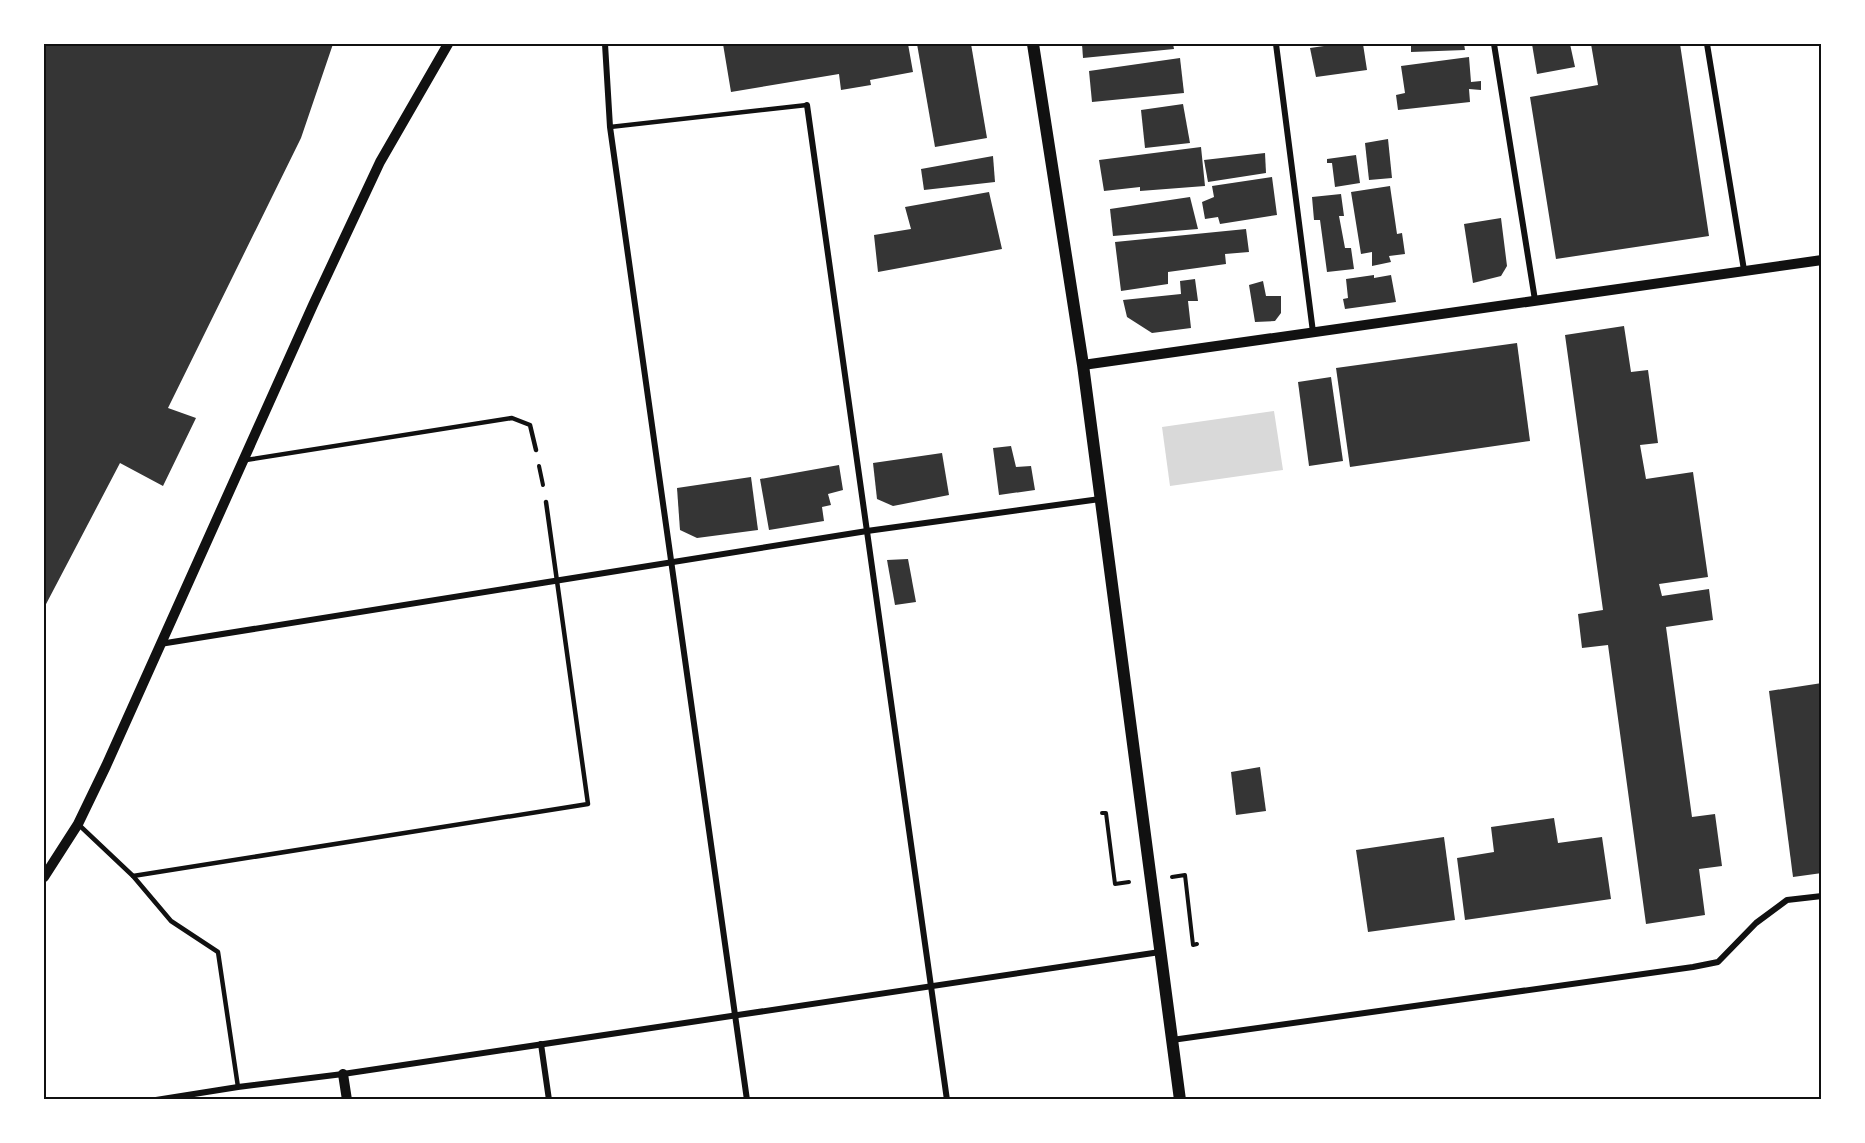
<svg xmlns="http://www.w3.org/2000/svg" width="1865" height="1143" viewBox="0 0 1865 1143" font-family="'Asap Condensed',sans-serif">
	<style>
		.water { fill: #d9d9d9 }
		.building { fill: #353535 }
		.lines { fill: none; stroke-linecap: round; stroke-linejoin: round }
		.path { stroke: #111; stroke-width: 4 }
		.service { stroke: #111; stroke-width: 4.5 }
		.minor { stroke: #111; stroke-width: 6 }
		.tertiary { stroke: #111; stroke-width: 10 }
		.secondary { stroke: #111; stroke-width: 12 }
		.neatline { fill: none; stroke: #111; stroke-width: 2 }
	</style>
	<rect width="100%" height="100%" fill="#fff"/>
	<polygon class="water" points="1274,411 1283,470 1170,486 1162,427"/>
	<g class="building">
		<polygon points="44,44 333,44 301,138 168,408 196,418 163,486 120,463 44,608"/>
		<polygon points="723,44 908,44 913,72 870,80 871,85 841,90 839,74 731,92"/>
		<polygon points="917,44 971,44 987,138 935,147"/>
		<polygon points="1082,44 1173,44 1174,49 1083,58"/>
		<polygon points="1338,44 1363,44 1367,70 1316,77 1310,48"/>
		<polygon points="1411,44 1464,44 1465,50 1411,52"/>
		<polygon points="1532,44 1570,44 1575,67 1537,74"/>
		<polygon points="1591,44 1680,44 1709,236 1556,259 1530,97 1598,85"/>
		<polygon points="1469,57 1471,82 1481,81 1481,90 1469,89 1470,102 1398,110 1396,95 1405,93 1401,66"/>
		<polygon points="1180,58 1184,93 1092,102 1089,71"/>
		<polygon points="1183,104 1190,143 1145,148 1141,110"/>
		<polygon points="1388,139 1392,178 1369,180 1365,143"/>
		<polygon points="1201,147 1205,186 1140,191 1140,187 1104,191 1099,160"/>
		<polygon points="1265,153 1266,173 1208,182 1204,160"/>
		<polygon points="1356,155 1360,183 1335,187 1332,163 1327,163 1327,159"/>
		<polygon points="993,156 995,182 924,190 921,169"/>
		<polygon points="1272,177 1277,215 1220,224 1218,217 1205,219 1202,202 1214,197 1212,186"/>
		<polygon points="1390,186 1397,234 1402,233 1405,254 1389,256 1391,262 1372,266 1372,252 1361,254 1351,192"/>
		<polygon points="989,192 1002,249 878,272 874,235 911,229 905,207"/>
		<polygon points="1341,194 1344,216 1339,216 1345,248 1351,248 1354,269 1327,272 1320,220 1314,220 1312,197"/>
		<polygon points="1190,197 1198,229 1113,236 1110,209"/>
		<polygon points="1501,218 1507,266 1501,276 1473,283 1464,224"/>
		<polygon points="1246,229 1249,252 1225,254 1226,264 1168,272 1168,284 1121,291 1115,242"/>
		<polygon points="1374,275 1374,278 1391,275 1396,302 1345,309 1343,299 1348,298 1346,279"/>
		<polygon points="1195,279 1198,301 1188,301 1191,328 1152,333 1127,317 1123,300 1181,294 1180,281"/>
		<polygon points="1263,281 1266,296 1281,296 1281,313 1275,321 1255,322 1249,285"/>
		<polygon points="1624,326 1631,372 1648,370 1658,443 1640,445 1646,479 1693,472 1708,577 1659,584 1662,596 1709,589 1713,620 1666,627 1692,817 1715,814 1722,866 1699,869 1705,915 1646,924 1608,645 1582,648 1578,614 1603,610 1565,335"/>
		<polygon points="1517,343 1530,441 1350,467 1336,368"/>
		<polygon points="1331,377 1343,461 1309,466 1298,382"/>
		<polygon points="1011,446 1016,467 1031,466 1035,490 999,495 993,448"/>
		<polygon points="942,453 949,495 893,506 877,499 873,463"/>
		<polygon points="839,465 843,490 828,494 831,505 822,507 824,521 769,530 760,479"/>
		<polygon points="751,477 758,530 697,538 680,530 677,488"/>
		<polygon points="908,559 916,602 895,605 887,560"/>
		<polygon points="1822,683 1822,873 1793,877 1769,691"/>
		<polygon points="1260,767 1266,811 1236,815 1231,772"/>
		<polygon points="1554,818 1558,843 1602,837 1611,899 1465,920 1457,858 1494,852 1491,827"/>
		<polygon points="1444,837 1455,920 1368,932 1356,850"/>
	</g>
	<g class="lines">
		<g class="path">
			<polyline points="539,466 543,485"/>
			<polyline points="1102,813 1106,813 1115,884 1129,882"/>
			<polyline points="1172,877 1185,875 1193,945 1197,944"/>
		</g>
		<g class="service">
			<polyline points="610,127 807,105"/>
			<polyline points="246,460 512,418 530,425 536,450"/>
			<polyline points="78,824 133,876 171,921 218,952 238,1087"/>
			<polyline points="133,876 588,804 546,502"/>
		</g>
		<g class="minor">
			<polyline points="605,44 610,127 747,1100"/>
			<polyline points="1276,44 1313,332"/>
			<polyline points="1494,44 1535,300"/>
			<polyline points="1707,44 1744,270"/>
			<polyline points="807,105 947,1100"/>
			<polyline points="160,644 867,531 1100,499"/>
			<polyline points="1172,1040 1693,967 1718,962 1756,923 1787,900 1822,896"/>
			<polyline points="541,1044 549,1100"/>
			<polyline points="156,1100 238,1087 343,1074 1160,952"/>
		</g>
		<g class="tertiary">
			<polyline points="1083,365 1822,260"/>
			<polyline points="44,877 78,824 106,766 313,305 380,162 448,44"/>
			<polyline points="343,1074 347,1100"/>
		</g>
		<polyline class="secondary" points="1033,44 1083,365 1180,1100"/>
	</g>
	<rect width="1865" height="1143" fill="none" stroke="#ffffff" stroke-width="90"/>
	<rect x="45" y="45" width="1775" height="1053" class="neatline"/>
</svg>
